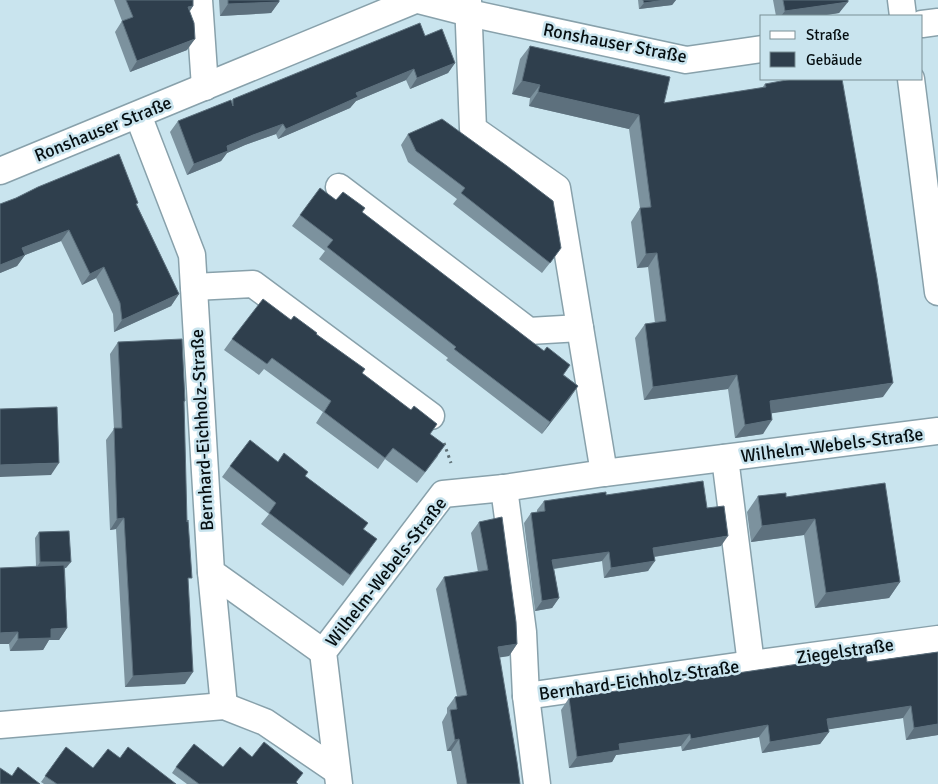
<svg xmlns="http://www.w3.org/2000/svg" width="938" height="784" viewBox="0 0 938 784" font-family="Signika,sans-serif">
	<style>
		.lines { fill: none; stroke-linecap: round; stroke-linejoin: round }
		.minor-casing { stroke: #88a1ab; stroke-width: 29 }
		.path { stroke: #5e6f75; stroke-width: 3; stroke-dasharray: 2.5 4; stroke-linecap: butt }
		.minor { stroke: #fff; stroke-width: 26 }
		.wall { fill: #7c929e }
		.shaded-wall { fill: #5d707d }
		.building { fill: #2f3f4d; stroke: #5d707d }
		.labels { text-anchor: middle; dominant-baseline: central; stroke-width: 5; stroke-linejoin: round; paint-order: stroke }
		.street-label { font-size: 18px; fill: #060f12; stroke: #c9e4ee }
	</style>
	<rect width="100%" height="100%" fill="#c9e4ee"/>
	<g class="lines">
		<g class="minor-casing">
			<g id="minor">
				<polyline points="199,0 205,87"/>
				<polyline points="418,0 469,13 686,60 762,49"/>
				<polyline points="468,0 473,129 557,188 604,473"/>
				<polyline points="901,0 903,16"/>
				<polyline points="922,24 938,22"/>
				<polyline points="911,79 938,292"/>
				<polyline points="138,115 192,255 211,572 323,652"/>
				<polyline points="0,171 415,0"/>
				<polyline points="339,187 529,331 580,328"/>
				<polyline points="194,287 253,284 431,416"/>
				<polyline points="725,458 751,664"/>
				<polyline points="504,488 523,632 526,696 537,784"/>
				<polyline points="211,572 224,706"/>
				<polyline points="526,696 751,664 938,639"/>
				<polyline points="0,725 224,706 265,722 337,771"/>
				<polyline points="339,784 323,652 443,494 504,488 604,473 938,431"/>
			</g>
		</g>
		<polyline class="path" points="444,443 451,463"/>
		<use href="#minor" class="minor"/>
	</g>
	<g class="wall">
		<polygon points="114,0 193,0 193,6 190,11 187,50 130,72 115,32 122,21"/>
		<polygon points="219,0 279,0 279,2 271,13 220,16"/>
		<polygon points="638,0 676,0 672,5 639,9"/>
		<polygon points="773,0 848,0 839,13 820,16 776,16"/>
		<polygon points="425,36 455,63 448,73 410,89 406,80 356,101 350,108 278,139 276,134 245,145 227,153 221,161 187,175 170,132 178,121 232,101 233,99"/>
		<polygon points="530,46 664,103 762,88 765,84 883,397 771,413 763,434 735,438 728,389 644,400 635,338 645,324 655,323 648,267 637,268 631,222 640,208 629,129 529,106 530,98 512,94 520,59"/>
		<polygon points="408,134 553,259 542,273 453,204 457,199 408,162 401,145"/>
		<polygon points="336,200 362,212 578,386 542,434 446,360 448,358 319,259 325,251 292,226 300,215"/>
		<polygon points="0,204 137,205 179,294 171,306 114,332 113,314 96,278 82,285 61,241 25,255 17,266 0,273"/>
		<polygon points="291,320 316,334 362,373 430,434 438,456 417,483 385,459 378,469 316,423 323,412 264,369 259,375 224,350 232,339"/>
		<polygon points="118,342 185,401 184,403 188,584 185,684 125,687 116,529 110,530 106,440 114,429 110,354"/>
		<polygon points="278,462 308,472 305,476 368,523 364,529 370,550 343,586 261,524 269,514 222,477 230,466"/>
		<polygon points="606,495 707,508 721,546 654,557 648,571 604,578 602,561 554,569 559,598 552,608 535,611 524,523 531,513 537,512 537,510 544,501"/>
		<polygon points="758,496 786,497 900,582 889,598 815,608 804,535 751,542 747,512"/>
		<polygon points="479,522 517,644 509,656 499,657 520,784 457,784 451,751 447,751 442,722 447,713 447,708 455,697 457,696 436,589 444,577 478,572 471,533"/>
		<polygon points="39,532 66,568 65,568 67,628 59,640 49,640 43,650 10,651 9,644 36,566 35,538"/>
		<polygon points="938,652 938,735 906,740 903,718 828,729 829,732 820,744 762,753 759,737 682,751 681,746 616,755 612,762 569,768 561,710 569,698 867,662"/>
		<polygon points="66,747 93,768 176,784 44,784 41,782"/>
		<polygon points="252,757 298,784 187,784 172,773 176,767 223,767"/>
	</g>
	<g class="shaded-wall">
		<polygon points="665,0 676,0 672,5 639,9 644,3"/>
		<polygon points="279,2 271,13 220,16 228,4"/>
		<polygon points="848,2 839,13 820,16 781,16 785,11"/>
		<polygon points="193,6 185,18 188,7"/>
		<polygon points="195,39 187,50 130,72 137,61"/>
		<polygon points="455,63 448,73 410,89 417,78"/>
		<polygon points="414,69 406,80 356,101 350,108 278,139 286,129 356,93"/>
		<polygon points="522,81 540,85 530,98 512,94"/>
		<polygon points="538,92 639,115 629,129 529,106"/>
		<polygon points="283,124 276,134 245,145 227,153 221,161 187,175 194,164 227,146 253,135"/>
		<polygon points="69,230 61,241 25,255 17,266 0,273 0,265 22,248"/>
		<polygon points="657,253 648,267 637,268 646,254"/>
		<polygon points="104,267 96,278 82,285 90,274"/>
		<polygon points="179,294 171,306 114,332 122,320"/>
		<polygon points="737,375 728,389 644,400 653,387"/>
		<polygon points="893,383 883,397 760,415 770,401"/>
		<polygon points="578,386 570,398 542,434 550,422"/>
		<polygon points="772,420 763,434 735,438 745,425"/>
		<polygon points="59,463 51,475 0,477 0,465"/>
		<polygon points="124,518 116,529 110,530 117,519"/>
		<polygon points="815,519 804,535 751,542 762,526"/>
		<polygon points="728,536 721,546 646,558 653,548"/>
		<polygon points="609,552 602,561 545,570 552,560"/>
		<polygon points="655,561 648,571 604,578 611,568"/>
		<polygon points="40,562 71,562 66,568 36,569"/>
		<polygon points="900,582 889,598 815,608 826,593"/>
		<polygon points="559,598 552,608 535,611 542,601"/>
		<polygon points="67,628 59,640 49,640 43,650 10,651 18,639 51,629"/>
		<polygon points="18,632 9,644 0,644 0,633"/>
		<polygon points="517,644 509,656 490,659 498,647"/>
		<polygon points="193,672 185,684 125,687 133,676"/>
		<polygon points="911,706 903,718 818,731 827,719"/>
		<polygon points="938,724 938,735 906,740 914,728"/>
		<polygon points="768,725 759,737 682,751 691,739"/>
		<polygon points="829,732 820,744 762,753 770,742"/>
		<polygon points="690,734 681,746 616,755 612,762 569,768 577,757 619,744"/>
		<polygon points="459,739 451,751 447,751 455,740"/>
	</g>
	<g class="building">
		<polygon points="126,0 193,0 193,6 188,7 194,23 195,39 137,61 122,21 133,17"/>
		<polygon points="228,0 279,0 279,2 228,4"/>
		<polygon points="643,0 665,0 644,3"/>
		<polygon points="783,0 848,0 848,2 785,11"/>
		<polygon points="420,23 425,36 442,29 455,63 417,78 414,69 356,93 358,97 286,129 283,124 253,135 227,146 228,151 194,164 178,121 231,100 233,106 233,99"/>
		<polygon points="530,46 670,77 664,103 766,87 765,84 792,79 842,79 877,278 893,383 770,401 772,420 745,425 737,375 653,387 645,324 666,321 657,253 646,254 640,208 651,207 639,115 538,92 540,85 522,81"/>
		<polygon points="442,119 507,166 553,201 561,248 550,263 461,193 465,188 416,151 408,134"/>
		<polygon points="119,154 138,203 136,204 179,294 122,320 120,303 104,267 90,274 69,230 22,248 25,255 0,265 0,204 16,198 38,187"/>
		<polygon points="320,188 336,200 343,192 365,208 362,212 544,351 547,347 570,365 563,375 578,386 550,422 454,349 456,347 327,247 333,240 300,215"/>
		<polygon points="263,299 291,320 294,316 317,333 316,334 365,369 362,373 411,410 414,406 437,424 430,434 445,445 425,472 393,448 385,458 324,412 331,401 272,358 267,364 232,339"/>
		<polygon points="182,339 185,401 184,401 187,522 188,520 192,578 188,578 193,672 133,676 124,518 117,519 114,428 122,428 118,342"/>
		<polygon points="57,407 59,463 0,465 0,409"/>
		<polygon points="250,440 278,462 284,453 308,472 305,476 368,523 363,529 377,539 350,575 269,513 276,503 230,466"/>
		<polygon points="703,481 707,508 724,506 728,536 653,548 655,561 611,568 609,552 552,560 559,598 542,601 531,513 545,511 544,501 606,492 606,495"/>
		<polygon points="885,483 900,582 826,593 815,519 762,526 758,496 786,493 786,497"/>
		<polygon points="502,517 516,622 517,644 498,647 517,762 520,784 467,784 459,739 455,740 450,710 457,709 455,697 467,695 444,577 488,570 479,522"/>
		<polygon points="69,531 71,562 40,562 39,532"/>
		<polygon points="64,565 67,628 51,629 51,638 18,639 18,632 0,633 0,568"/>
		<polygon points="938,652 938,724 914,728 911,706 827,719 829,732 770,742 768,725 691,739 690,734 619,744 620,750 577,757 569,698 866,654 867,662"/>
		<polygon points="264,742 303,773 296,782 298,784 199,784 176,767 194,744 223,767 240,747 252,757"/>
		<polygon points="66,747 93,768 108,749 120,758 128,747 176,784 57,784 45,776"/>
		<polygon points="18,767 40,784 0,784 0,768 12,776"/>
	</g>
	<g class="labels">
		<g class="street-label">
			<text transform="translate(615 43) rotate(11)">Ronshauser Straße</text>
			<text transform="translate(103 129) rotate(-22)">Ronshauser Straße</text>
			<text transform="translate(202 430) rotate(-93)">Bernhard-Eichholz-Straße</text>
			<text transform="translate(832 445) rotate(-7)">Wilhelm-Webels-Straße</text>
			<text transform="translate(386 572) rotate(-52)">Wilhelm-Webels-Straße</text>
			<text transform="translate(845 651) rotate(-8)">Ziegelstraße</text>
			<text transform="translate(639 680) rotate(-8)">Bernhard-Eichholz-Straße</text>
		</g>
	</g>
	<rect x="760" y="15" width="162" height="65" fill="#c9e4ee" stroke="#7b8f96"/>
	<rect x="770" y="31" width="25" height="8" fill="#ffffff" stroke="#7b8f96"/>
	<text x="806" y="40" font-size="15" fill="#060f12">Straße</text>
	<rect x="770" y="52" width="25" height="15" fill="#2f3f4d" stroke="#7b8f96"/>
	<text x="806" y="65" font-size="15" fill="#060f12">Gebäude</text>
</svg>
